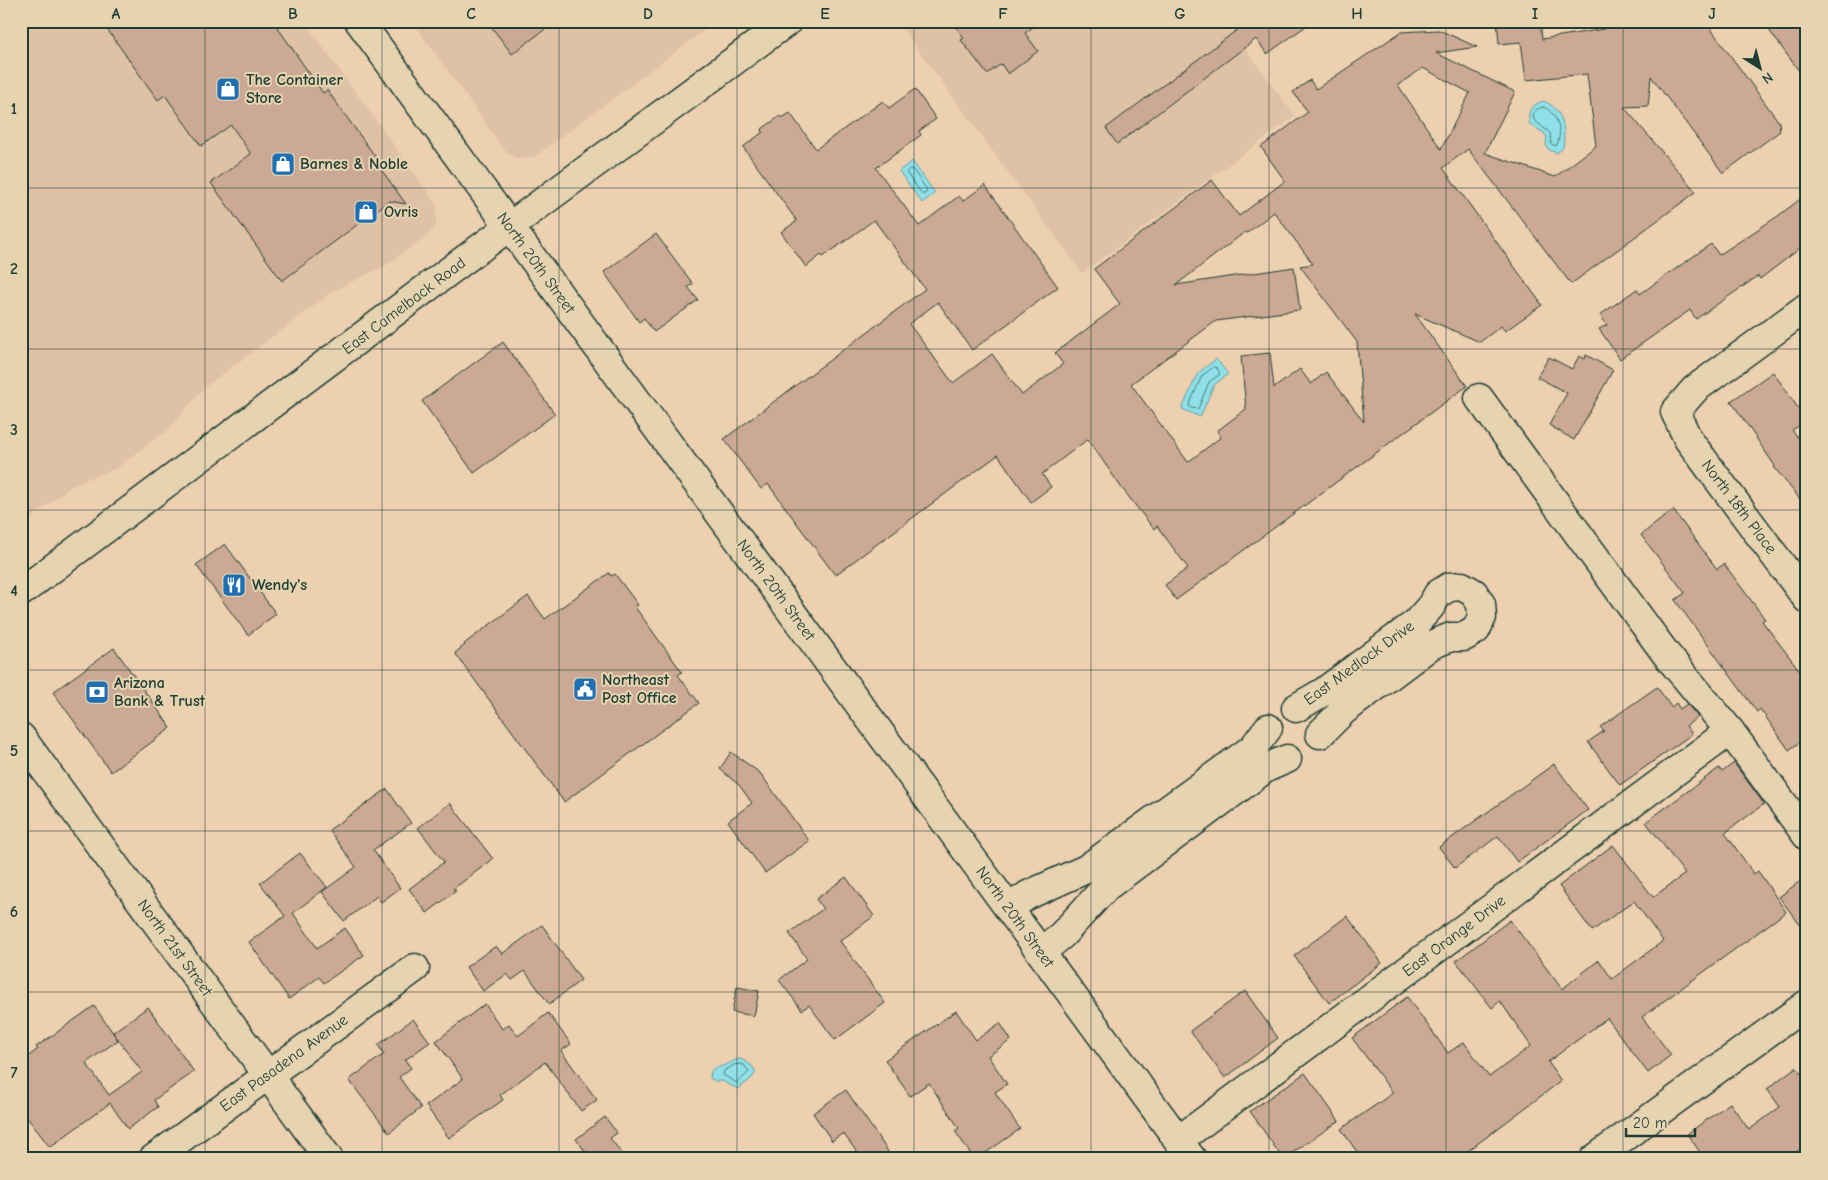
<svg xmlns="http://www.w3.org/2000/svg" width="1828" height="1180" viewBox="0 0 1828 1180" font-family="'Comic Neue',sans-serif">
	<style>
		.built { fill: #dfc1a6 }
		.water { fill: #8fe0e8; stroke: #629fa0 }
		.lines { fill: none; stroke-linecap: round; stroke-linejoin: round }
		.shore { stroke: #4c7e7c; stroke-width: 1 }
		.building { fill: #cca994; stroke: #1f3d34; fill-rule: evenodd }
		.minor-casing { stroke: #1f3d34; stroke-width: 31 }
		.major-casing { stroke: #1f3d34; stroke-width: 31 }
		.minor { stroke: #e6d4b1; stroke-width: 28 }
		.major { stroke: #e6d4b1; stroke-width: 28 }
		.grid { fill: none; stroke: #1f3d34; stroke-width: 1; stroke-opacity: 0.55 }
		.labels { text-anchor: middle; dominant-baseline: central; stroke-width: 4; stroke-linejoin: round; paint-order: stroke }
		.poi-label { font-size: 16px; font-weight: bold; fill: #1f3d34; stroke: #e6d4b1; text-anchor: start }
		.street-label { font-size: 16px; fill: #1f3d34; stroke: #e6d4b1 }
		.neatline { fill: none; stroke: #1f3d34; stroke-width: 2 }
		.grid-label { font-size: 16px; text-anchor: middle; font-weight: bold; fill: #1f3d34 }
	</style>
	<rect width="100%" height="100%" fill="#edd0b0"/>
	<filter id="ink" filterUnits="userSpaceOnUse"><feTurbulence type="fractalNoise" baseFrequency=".02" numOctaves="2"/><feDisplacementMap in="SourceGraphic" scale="10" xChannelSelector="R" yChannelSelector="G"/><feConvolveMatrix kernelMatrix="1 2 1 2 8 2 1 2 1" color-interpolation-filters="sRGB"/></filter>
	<g filter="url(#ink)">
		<g class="built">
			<polygon points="21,21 304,21 435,202 437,209 436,226 427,235 388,264 335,290 205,387 168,430 115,469 76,483 21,525"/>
			<polygon points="412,21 717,21 534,157 518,159 506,152"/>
			<polygon points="897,21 1225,21 1295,116 1082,273"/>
		</g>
		<g class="water">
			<path d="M1543 101C1563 108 1566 129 1563 148L1557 153 1549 150 1546 145 1547 137 1543 132 1530 125C1527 111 1530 106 1543 101Z"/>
			<polygon points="912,161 935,193 922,203 899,171"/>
			<polygon points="1216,359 1228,374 1214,385 1200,417 1182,409 1198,373"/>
			<path d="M741 1059 751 1065 756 1072 752 1078 738 1089 722 1081H715L710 1078 711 1071C715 1067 717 1068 722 1066 729 1065 732 1060 741 1059Z"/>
		</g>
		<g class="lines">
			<g class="shore">
				<path d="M1543 107C1557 111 1564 135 1556 146L1551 144 1550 133 1534 120C1532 112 1535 109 1543 107Z"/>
				<polygon points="910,169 913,170 927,190 925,194 922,194 907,174 907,172"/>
				<polygon points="1214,367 1217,368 1220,374 1209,382 1198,409 1191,408 1189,405 1202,376"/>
				<polygon points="740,1064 744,1065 749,1072 737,1083 723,1075 724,1071 734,1065"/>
			</g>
		</g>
		<g class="building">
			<polygon points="101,21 273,21 323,93 327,90 377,159 375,161 406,204 389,201 282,281 211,183 251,154 231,125 201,146 165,95 158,100"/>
			<polygon points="487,21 556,21 512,54"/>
			<polygon points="952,21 1041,21 1025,33 1038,51 1008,74 1001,64 987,74 961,40 964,38"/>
			<polygon points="1243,21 1313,21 1267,54 1256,39 1117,144 1106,128 1245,24"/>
			<path d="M1497 21H1540L1542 39 1604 29 1598 21H1705L1779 122 1780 131 1723 173 1651 76 1648 106 1624 107 1696 192 1571 284 1468 149 1443 168 1542 305 1505 331 1501 326 1480 342 1415 314 1467 386 1176 600 1165 585 1188 568 1157 526 1154 529 1121 487 1088 439 1042 474 1051 487 1031 502 998 455 835 575 768 484 761 489 724 439 925 289 874 220 823 257 821 255 806 267 781 232 797 221 743 147 763 132 762 129 780 116 782 118 790 113 816 149 883 101 889 108 915 89 936 119 919 131 921 135 876 168 919 226 959 196 963 201 985 185 1058 287 972 350 938 302 909 324 953 383 992 354 1022 395 1063 364 1055 353 1120 304 1094 269 1212 180 1239 216 1285 181 1261 147 1308 112 1293 92 1310 80 1316 89 1401 32 1439 30 1477 47 1436 53 1515 92 1485 153 1555 177 1596 146 1587 74 1526 80 1521 42 1499 44ZM1423 68 1470 93 1441 149 1398 85ZM1274 212 1313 264 1300 266 1357 342 1364 422 1326 372 1311 384 1300 369 1274 388 1270 353 1241 356 1246 409 1217 431 1221 437 1188 462 1131 384 1216 321 1300 310 1294 267 1176 285 1245 232 1247 233Z"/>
			<polygon points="1781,21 1807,21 1807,82 1769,30"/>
			<polygon points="1807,194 1807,243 1760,279 1758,276 1696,319 1690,310 1620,359 1599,329 1607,325 1600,315 1637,289 1640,294 1711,244 1719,255 1778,216"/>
			<polygon points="656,234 693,284 688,287 698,300 654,332 644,318 639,322 604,272"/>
			<polygon points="503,342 555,414 474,473 422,401"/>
			<polygon points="1586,355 1613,370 1574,440 1549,425 1567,393 1537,377 1549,357 1572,369 1579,356 1585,359"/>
			<polygon points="1773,372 1807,421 1792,430 1807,449 1807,508 1774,467 1775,466 1731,401"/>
			<polygon points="1673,510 1717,569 1724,564 1765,619 1762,621 1807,680 1807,737 1789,750 1760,709 1757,712 1675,600 1685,593 1641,535"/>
			<polygon points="225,544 276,614 248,635 196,565"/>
			<polygon points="609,573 611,576 615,574 638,605 635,607 682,672 678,675 699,703 564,802 455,653 465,645 464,644 528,596 545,619"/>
			<polygon points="114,648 171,728 111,772 53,692"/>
			<polygon points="1657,687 1671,707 1676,703 1680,709 1687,704 1698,717 1686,726 1692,734 1620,785 1588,742 1604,731 1600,727"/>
			<polygon points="731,752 760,773 809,841 765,873 728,821 752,803 740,786 720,769"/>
			<polygon points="1734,763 1764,804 1725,833 1754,874 1758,871 1786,912 1642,1017 1671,1055 1648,1073 1607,1018 1548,1062 1561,1081 1457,1159 1362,1159 1341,1129 1393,1093 1352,1038 1407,997 1448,1053 1464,1042 1489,1077 1531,1046 1500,1001 1492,1008 1456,961 1510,920 1562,989 1599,960 1612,979 1663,941 1634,901 1592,931 1559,886 1613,845 1653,897 1685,874 1646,822 1719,768 1722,772"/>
			<polygon points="1554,764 1588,810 1517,862 1498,836 1455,868 1439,847"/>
			<polygon points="387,789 411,823 373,850 400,888 381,902 377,896 344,921 322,892 356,867 329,830"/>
			<polygon points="450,803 493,859 453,889 456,891 427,913 409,889 444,862 418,828"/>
			<polygon points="300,853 327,887 293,913 317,948 345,928 364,955 324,983 319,977 289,999 249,942 285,916 260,883"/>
			<polygon points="1807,876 1807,934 1779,897"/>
			<polygon points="846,877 874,916 840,941 885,1003 835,1040 809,1005 802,1010 779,980 807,959 789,933 823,909 816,899"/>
			<polygon points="1347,916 1382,963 1329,1003 1294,956"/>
			<polygon points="542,925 581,980 549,1004 525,971 512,980 507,974 483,991 466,967 496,946 502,954"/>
			<polygon points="737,987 759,991 754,1016 732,1012"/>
			<polygon points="1245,991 1278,1038 1225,1078 1190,1031"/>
			<polygon points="485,1004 502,1029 509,1024 518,1036 548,1013 571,1044 561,1051 597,1100 581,1111 545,1062 500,1095 503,1100 449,1138 426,1106 463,1079 436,1041"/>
			<polygon points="94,1006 118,1040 86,1063 109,1095 142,1072 113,1032 148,1007 194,1072 154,1100 158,1107 128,1129 110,1103 50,1147 21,1110 21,1062 38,1049 36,1047"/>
			<polygon points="956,1011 976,1040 1000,1023 1011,1040 988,1056 1007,1084 995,1092 1020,1129 977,1159 974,1159 955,1131 959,1128 929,1083 910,1096 885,1060"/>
			<polygon points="413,1019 430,1042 405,1060 411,1068 399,1077 421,1108 389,1133 349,1080 384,1054 378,1045"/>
			<polygon points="1796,1067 1807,1081 1807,1144 1787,1159 1705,1159 1687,1134 1730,1103 1749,1130 1780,1107 1767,1089"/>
			<polygon points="1305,1073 1339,1121 1283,1159 1250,1111"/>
			<polygon points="846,1090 872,1128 893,1159 862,1159 843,1133 832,1141 813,1113"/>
			<polygon points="605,1117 617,1133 610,1138 626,1159 591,1159 576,1139"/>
		</g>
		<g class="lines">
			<g class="minor-casing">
				<g id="minor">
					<polyline points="359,21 1192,1159"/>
					<polyline points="1807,307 1695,389 1675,412 1688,439 1807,599"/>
					<polyline points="1479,398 1666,654 1730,731 1807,836"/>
					<polyline points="1296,708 1325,691 1416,623 1431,606 1438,594 1449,587 1462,586 1474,593 1481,604 1482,617 1476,630 1464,637 1451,637 1431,645 1343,711 1320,734"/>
					<polyline points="21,737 329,1159"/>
					<polyline points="1009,908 1028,895 1086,869 1253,748 1268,728"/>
					<polyline points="1041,952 1062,935 1106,887 1266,768 1287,759"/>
					<polyline points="1179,1140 1730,731"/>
					<polyline points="153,1159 415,968"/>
					<polyline points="1594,1159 1807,1004"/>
				</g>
			</g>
			<g class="major-casing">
				<polyline id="major" points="21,592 460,263 788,21"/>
			</g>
			<use href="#minor" class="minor"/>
			<use href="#major" class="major"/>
		</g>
	</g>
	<path class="grid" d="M205 21V1159M382 21V1159M559 21V1159M737 21V1159M914 21V1159M1091 21V1159M1269 21V1159M1446 21V1159M1623 21V1159M21 188H1807M21 349H1807M21 510H1807M21 670H1807M21 831H1807M21 992H1807"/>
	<defs>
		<g id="shop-square" transform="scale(1.25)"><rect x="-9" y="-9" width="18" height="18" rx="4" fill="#1f6fb2" stroke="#e6d4b1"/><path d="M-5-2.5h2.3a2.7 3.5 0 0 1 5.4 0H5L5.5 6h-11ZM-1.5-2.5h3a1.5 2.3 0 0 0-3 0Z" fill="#fff"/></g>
		<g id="restaurant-square" transform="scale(1.25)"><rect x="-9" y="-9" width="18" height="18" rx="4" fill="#1f6fb2" stroke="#e6d4b1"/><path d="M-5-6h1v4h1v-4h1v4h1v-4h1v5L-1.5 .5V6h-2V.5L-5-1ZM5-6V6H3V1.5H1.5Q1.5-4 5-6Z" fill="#fff"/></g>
		<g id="civic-square" transform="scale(1.25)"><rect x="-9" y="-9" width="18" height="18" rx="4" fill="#1f6fb2" stroke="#e6d4b1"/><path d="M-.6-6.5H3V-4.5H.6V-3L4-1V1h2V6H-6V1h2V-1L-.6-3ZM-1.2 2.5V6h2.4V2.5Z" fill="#fff"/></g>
		<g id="bank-square" transform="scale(1.25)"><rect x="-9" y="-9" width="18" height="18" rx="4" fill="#1f6fb2" stroke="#e6d4b1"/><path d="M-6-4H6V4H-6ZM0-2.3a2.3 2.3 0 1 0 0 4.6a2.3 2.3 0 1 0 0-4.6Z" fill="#fff"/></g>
	</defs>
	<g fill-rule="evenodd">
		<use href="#shop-square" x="228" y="89"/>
		<use href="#shop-square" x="283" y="164"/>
		<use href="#shop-square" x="366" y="212"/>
		<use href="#restaurant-square" x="234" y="585"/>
		<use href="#civic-square" x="585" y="689"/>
		<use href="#bank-square" x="97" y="692"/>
	</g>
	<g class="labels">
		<g class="poi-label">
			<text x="246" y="80">The Container<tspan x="246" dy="18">Store</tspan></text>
			<text x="300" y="164">Barnes &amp; Noble</text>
			<text x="384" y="212">Ovris</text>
			<text x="252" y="585">Wendy's</text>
			<text x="602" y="680">Northeast<tspan x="602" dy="18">Post Office</tspan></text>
			<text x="114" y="683">Arizona<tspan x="114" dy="18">Bank &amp; Trust</tspan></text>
		</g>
		<g class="street-label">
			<text transform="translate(536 263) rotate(54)">North 20th Street</text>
			<text transform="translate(404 306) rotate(-37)">East Camelback Road</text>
			<text transform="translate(1739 507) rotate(53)">North 18th Place</text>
			<text transform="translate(776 590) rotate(54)">North 20th Street</text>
			<text transform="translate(1359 663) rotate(-36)">East Medlock Drive</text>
			<text transform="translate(1015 917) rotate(54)">North 20th Street</text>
			<text transform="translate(1454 936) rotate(-37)">East Orange Drive</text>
			<text transform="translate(175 948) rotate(54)">North 21st Street</text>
			<text transform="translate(284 1063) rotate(-36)">East Pasadena Avenue</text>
		</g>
	</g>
	<rect width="1828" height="1180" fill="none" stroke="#e6d4b1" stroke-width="55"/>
	<g transform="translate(1760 68) rotate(144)" stroke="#e6d4b1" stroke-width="4" paint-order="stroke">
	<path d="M0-4L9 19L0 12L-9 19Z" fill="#1f3d34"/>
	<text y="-8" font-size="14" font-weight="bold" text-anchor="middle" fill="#1f3d34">N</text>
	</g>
	<path d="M1626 1128v8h69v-8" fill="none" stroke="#1f3d34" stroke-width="2.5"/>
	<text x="1633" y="1128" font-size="15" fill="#1f3d34" stroke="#e6d4b1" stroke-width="4" paint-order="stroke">20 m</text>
	<rect x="28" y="28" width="1772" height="1124" class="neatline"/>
	<g class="grid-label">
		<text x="116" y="19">A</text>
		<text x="293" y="19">B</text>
		<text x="471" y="19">C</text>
		<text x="648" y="19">D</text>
		<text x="825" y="19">E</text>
		<text x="1003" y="19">F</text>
		<text x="1180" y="19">G</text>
		<text x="1357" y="19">H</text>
		<text x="1535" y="19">I</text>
		<text x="1712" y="19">J</text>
		<text x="14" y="114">1</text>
		<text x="14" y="274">2</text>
		<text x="14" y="435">3</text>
		<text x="14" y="596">4</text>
		<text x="14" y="756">5</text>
		<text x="14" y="917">6</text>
		<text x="14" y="1078">7</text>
	</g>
</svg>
